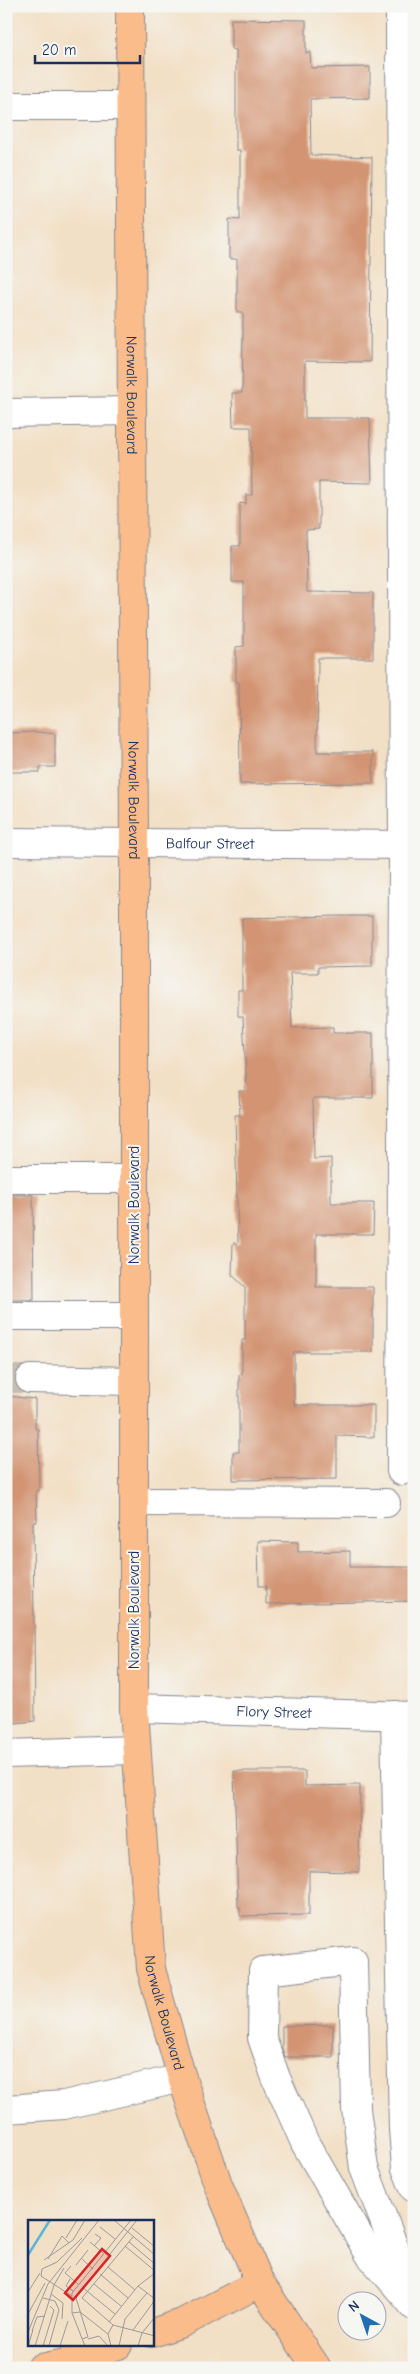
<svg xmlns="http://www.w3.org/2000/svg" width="420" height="2374" viewBox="0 0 420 2374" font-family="'Comic Neue',sans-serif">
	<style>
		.building { fill: #d39473 }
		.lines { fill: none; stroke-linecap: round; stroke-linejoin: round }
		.minor-tunnel { stroke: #c7bdb1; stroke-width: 28; stroke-dasharray: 28 14; stroke-linecap: butt }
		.minor-casing { stroke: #868892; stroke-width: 30 }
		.major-casing { stroke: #868892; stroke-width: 30 }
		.minor { stroke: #fff; stroke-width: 28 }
		.major { stroke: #fabc8b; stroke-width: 28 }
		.labels { text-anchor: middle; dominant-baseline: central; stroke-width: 4; stroke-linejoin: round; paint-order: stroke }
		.street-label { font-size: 15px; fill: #1b2f5e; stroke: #f6f6f2 }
		.inset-river { fill: none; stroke: #5bb5d8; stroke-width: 2.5 }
		.inset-road { fill: none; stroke: #9c999c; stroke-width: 1 }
		.view { fill: #d62828; fill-opacity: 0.15; stroke: #d62828; stroke-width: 2.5 }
		.inset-edge { fill: none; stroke: #1b2f5e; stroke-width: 2.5 }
	</style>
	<rect width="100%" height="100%" fill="#f6f6f2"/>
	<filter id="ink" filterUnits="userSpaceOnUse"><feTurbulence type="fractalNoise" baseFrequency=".02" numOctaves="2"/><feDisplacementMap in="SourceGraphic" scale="10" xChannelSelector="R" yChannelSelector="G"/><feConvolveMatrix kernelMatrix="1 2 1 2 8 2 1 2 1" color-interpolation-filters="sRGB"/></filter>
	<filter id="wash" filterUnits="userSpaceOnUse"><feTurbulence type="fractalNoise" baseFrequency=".0096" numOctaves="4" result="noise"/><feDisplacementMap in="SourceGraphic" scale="20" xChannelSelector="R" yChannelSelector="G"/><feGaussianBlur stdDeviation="1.12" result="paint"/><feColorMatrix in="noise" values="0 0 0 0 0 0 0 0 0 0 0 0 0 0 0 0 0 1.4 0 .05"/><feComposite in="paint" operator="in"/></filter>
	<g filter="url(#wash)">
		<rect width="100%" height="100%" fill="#f2e0c6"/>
		<g id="blocks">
			<g class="building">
				<polygon points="231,19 306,20 306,53 310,52 311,68 370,67 370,98 310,99 311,155 372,157 370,362 305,361 305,418 370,418 372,483 319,482 319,529 306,530 307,592 373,593 373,658 318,658 317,752 373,752 373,783 240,784 239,682 236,682 236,647 244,646 244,582 232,582 232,546 240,546 240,503 246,504 246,495 252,495 251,427 233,427 232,393 242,393 243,335 243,312 237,312 237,259 229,259 229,219 240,220 240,150 236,150 236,50 231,49"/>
				<polygon points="39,732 55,734 55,767 40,767 40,772 6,772 6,733"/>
				<polygon points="340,916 372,916 372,966 318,967 318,973 290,973 292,1028 333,1027 333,1033 373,1033 373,1098 313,1098 314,1159 331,1158 331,1203 374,1203 373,1234 316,1234 316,1287 373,1287 373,1352 294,1352 294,1405 374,1405 374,1437 337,1436 337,1479 233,1480 233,1452 239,1452 239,1375 242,1374 242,1340 245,1340 245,1287 232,1275 233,1243 238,1243 235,1115 240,1115 239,1091 245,1091 246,1076 243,1017 238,1016 238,990 242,990 242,918"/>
				<polygon points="6,1195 33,1195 34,1300 6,1300"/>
				<polygon points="6,1396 35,1399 35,1429 38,1429 39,1491 36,1491 37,1522 33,1522 35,1721 6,1724"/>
				<polygon points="258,1541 298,1542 298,1552 350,1551 350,1567 412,1567 413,1601 266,1604 266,1586 259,1586"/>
				<polygon points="234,1771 305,1771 305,1786 360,1785 359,1872 309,1871 309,1915 240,1916 240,1907 238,1907"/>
				<polygon points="333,2025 333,2057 285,2057 282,2048 282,2026"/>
			</g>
		</g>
	</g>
	<g filter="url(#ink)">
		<use href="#blocks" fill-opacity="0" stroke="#868892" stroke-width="1"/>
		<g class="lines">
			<polyline class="minor-tunnel" points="6,1379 30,1379"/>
			<g class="minor-casing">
				<g id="minor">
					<polyline points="400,6 403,845 401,1471"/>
					<polyline points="6,106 130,106"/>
					<polyline points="6,413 132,411"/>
					<path id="s1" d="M6 842 414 845"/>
					<polyline points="6,1179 134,1179"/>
					<polyline points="6,1316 134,1316"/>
					<polyline points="30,1379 134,1381"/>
					<polyline points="135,1502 386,1503"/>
					<path id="s2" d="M134 1708 412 1716"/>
					<polyline points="395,1715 403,2129 406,2168 414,2188"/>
					<polyline points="6,1754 135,1750"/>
					<polyline points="6,2109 64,2105 182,2078"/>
					<polyline points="414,2292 405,2276 364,2168 356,2109 353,1961 263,1971 262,2038 276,2078 305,2143 370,2255 414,2306"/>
				</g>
			</g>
			<g class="major-casing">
				<g id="major">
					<path id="s3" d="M130 6 134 842V1708L151 1969 182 2078 219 2187 260 2283 317 2368"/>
					<polyline points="152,2333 182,2323 260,2283"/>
					<polyline points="41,2368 70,2362 118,2345"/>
				</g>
			</g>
			<use href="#minor" class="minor"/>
			<use href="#major" class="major"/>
		</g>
	</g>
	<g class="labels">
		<g class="street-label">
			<text stroke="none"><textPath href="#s3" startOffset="389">Norwalk Boulevard</textPath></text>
			<text stroke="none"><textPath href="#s3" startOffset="794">Norwalk Boulevard</textPath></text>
			<text stroke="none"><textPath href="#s1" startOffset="204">Balfour Street</textPath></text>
			<text transform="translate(134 1205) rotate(-90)">Norwalk Boulevard</text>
			<text transform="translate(134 1610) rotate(-90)">Norwalk Boulevard</text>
			<text stroke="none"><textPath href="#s2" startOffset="140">Flory Street</textPath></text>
			<text stroke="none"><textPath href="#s3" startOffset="2009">Norwalk Boulevard</textPath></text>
		</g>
	</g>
	<g transform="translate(28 2220)">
		<rect width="126" height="126" fill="#f2e0c6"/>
		<path class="inset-river" d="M0 35 22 0"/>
		<path class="inset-road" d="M86 0 127 35M72 7 87 19M104 8 127 27M105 17 54 78 85 105 127 116M38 18 49 0M62 22 75 33M101 22 127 44M66 26 73 18 67 14M97 26 127 51M53 38 65 49M20 39 34 16 41 23M16 40 45 20 57 0M48 45 60 30M43 46 37 53 50 64M80 47 107 70M72 54 100 78M13 56 44 76M13 56 14 49 29 42 54 18M42 59 38 66 45 71M59 63 109 0M66 64 93 86M26 65 36 48M110 66 127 79M54 67 87 94M0 72 12 53M23 74 35 83 34 99M15 78 27 81 31 90 21 126M44 93 52 92 80 114M0 94 17 63M81 102 110 66 127 53M105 110 127 80M4 111 9 97 17 96M0 112 20 64 71 0M54 119 60 117 48 78 55 67M60 119 71 116 80 126M0 126 5 110M7 126 26 65M15 126 26 90 22 86M32 126 40 101M57 126 44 93V73L103 0M83 126 80 114 85 105M91 126 97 99 119 73M110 126 114 113 127 97"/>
		<path class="view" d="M74 29 82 36 45 80 37 73Z"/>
		<rect width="126" height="126" class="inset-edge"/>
	</g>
	<rect width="420" height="2374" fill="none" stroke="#f6f6f2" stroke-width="25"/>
	<g transform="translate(362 2316) rotate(320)"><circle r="24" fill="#f6f6f2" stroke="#9ea6b7"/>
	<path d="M0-4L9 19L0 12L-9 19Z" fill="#1f6fb2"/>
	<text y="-8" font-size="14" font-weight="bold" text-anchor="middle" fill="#1b2f5e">N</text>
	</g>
	<path d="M35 55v8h105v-8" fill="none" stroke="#1b2f5e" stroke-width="2.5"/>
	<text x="42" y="55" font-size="15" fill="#1b2f5e" stroke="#f6f6f2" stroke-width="4" paint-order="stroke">20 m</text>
</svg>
